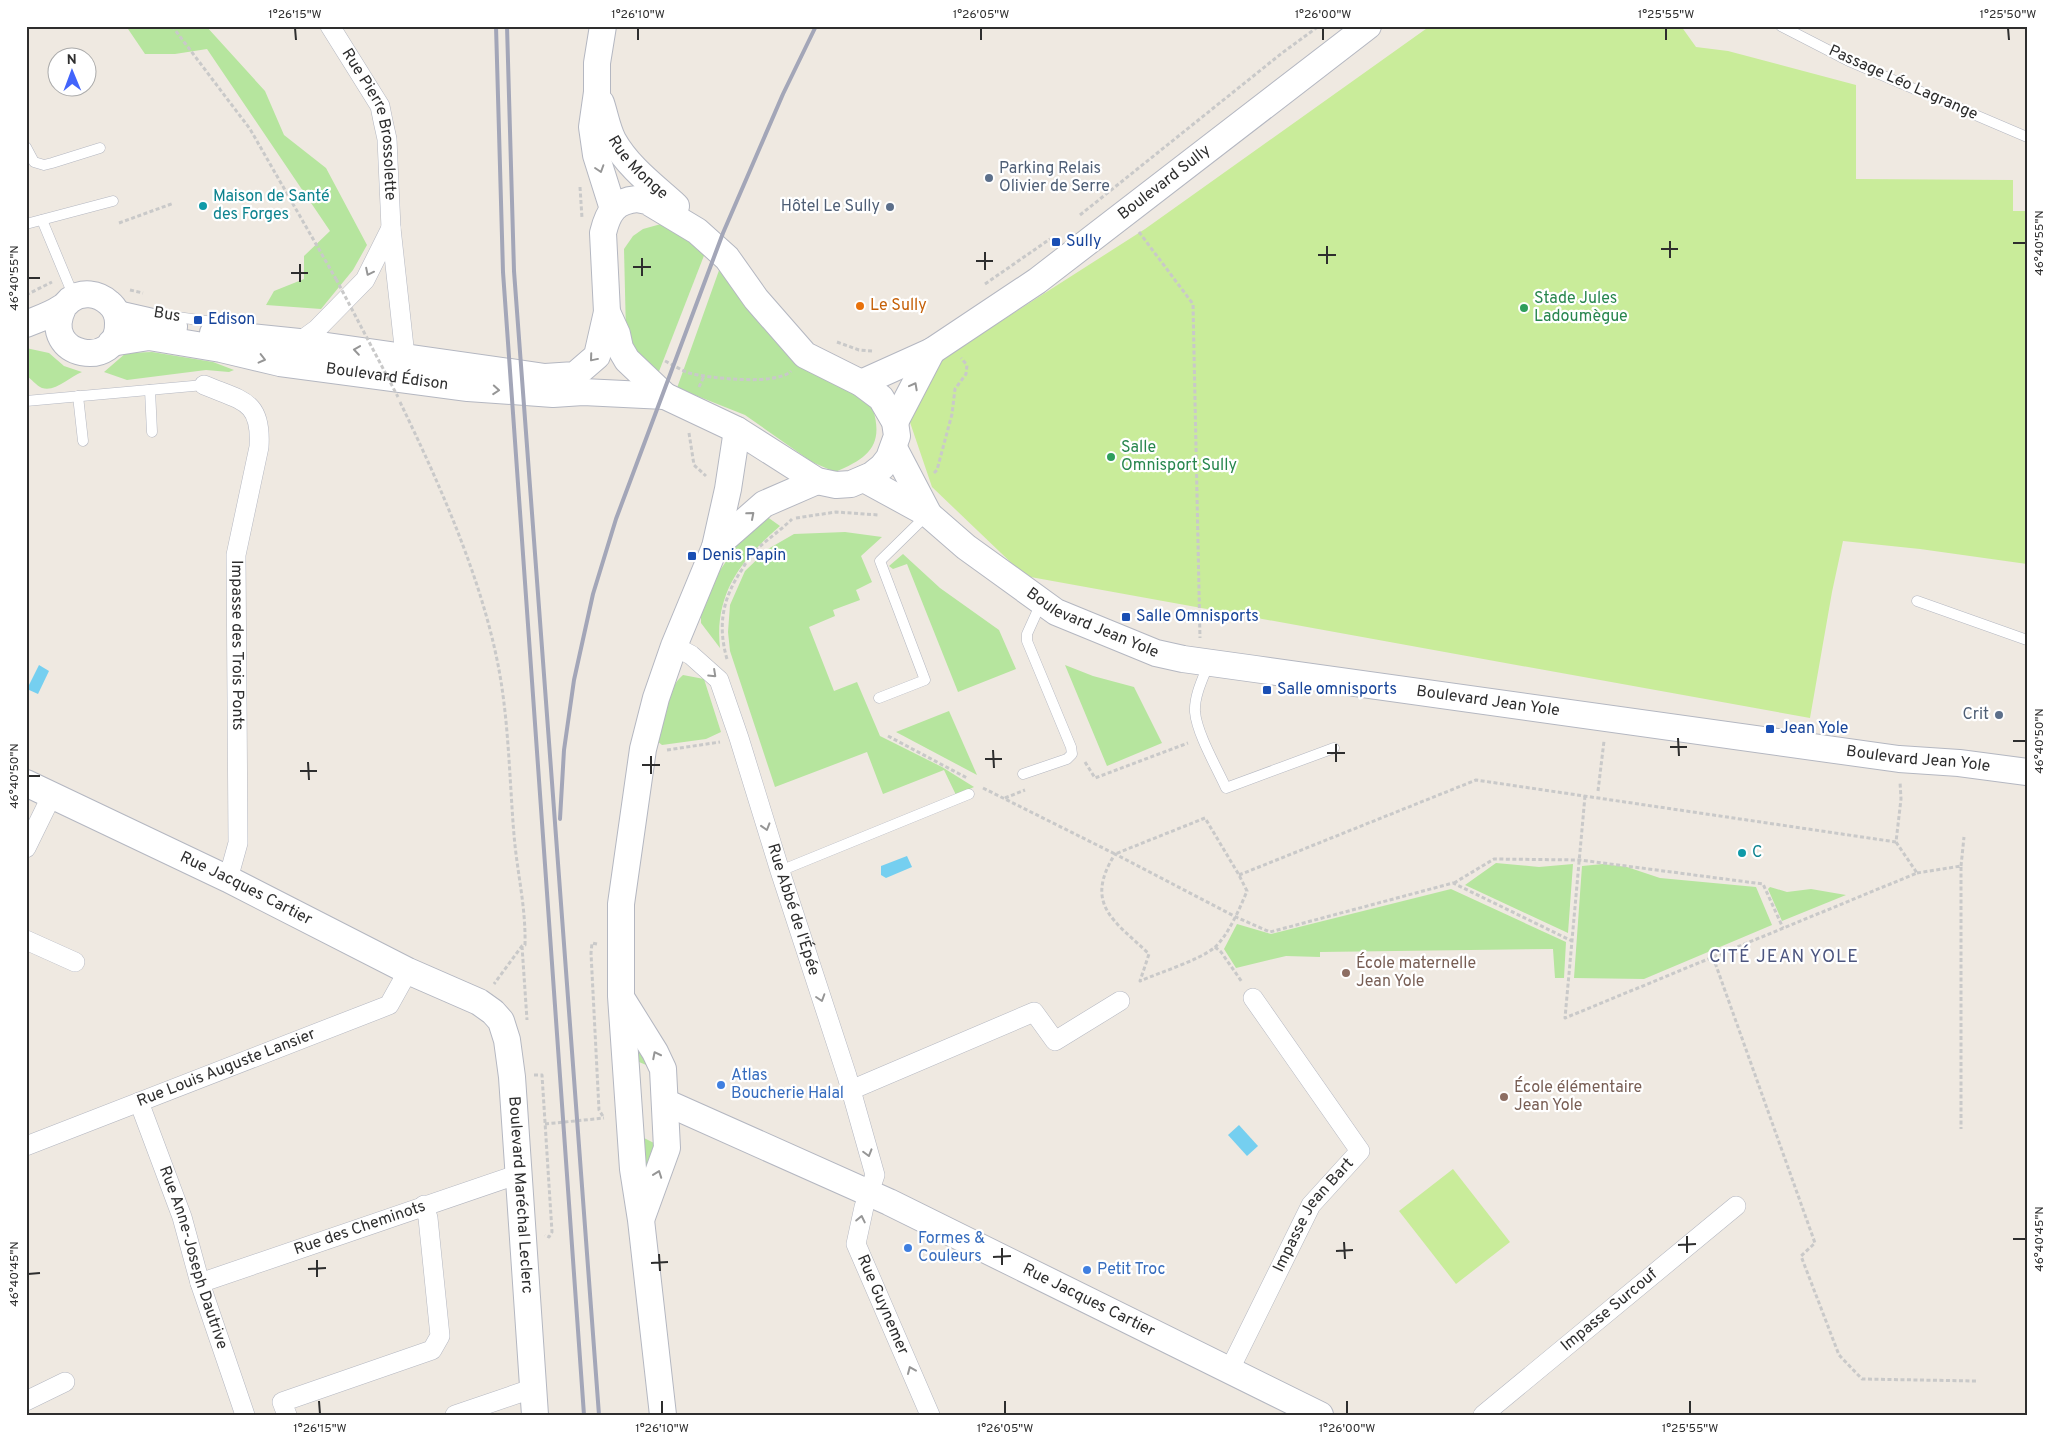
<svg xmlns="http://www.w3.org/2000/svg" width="2053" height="1441" viewBox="0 0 2053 1441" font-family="Overpass,sans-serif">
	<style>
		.green { fill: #b6e59e }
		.pitch { fill: #c9ec9a }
		.water { fill: #75cff0 }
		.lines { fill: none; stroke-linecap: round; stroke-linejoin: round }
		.lane-casing { stroke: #b4b7c1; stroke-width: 11 }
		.street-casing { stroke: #b4b7c1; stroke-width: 20 }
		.secondary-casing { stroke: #b4b7c1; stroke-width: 28 }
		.path { stroke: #c9c9c9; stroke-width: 3; stroke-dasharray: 4 2.5; stroke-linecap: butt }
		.lane { stroke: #fff; stroke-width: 10 }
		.street { stroke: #fff; stroke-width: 19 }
		.secondary { stroke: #fff; stroke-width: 26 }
		.rail { stroke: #a3a6b8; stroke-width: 4 }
		.path-bridge { stroke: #c9c9c9; stroke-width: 3; stroke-dasharray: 4 2.5; stroke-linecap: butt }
		.oneway { stroke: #969696 }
		.ticks { fill: none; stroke: #2e2e2e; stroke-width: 2 }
		.service-dot { fill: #5c6f8a; stroke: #fff; stroke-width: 2 }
		.culture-dot { fill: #0f9aa8; stroke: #fff; stroke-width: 2 }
		.transit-dot { fill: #1a4fb4; stroke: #fff; stroke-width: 2 }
		.food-dot { fill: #e8710a; stroke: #fff; stroke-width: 2 }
		.leisure-dot { fill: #2e9e5b; stroke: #fff; stroke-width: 2 }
		.education-dot { fill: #8d6e63; stroke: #fff; stroke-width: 2 }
		.shop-dot { fill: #3f7fe0; stroke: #fff; stroke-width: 2 }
		.labels { text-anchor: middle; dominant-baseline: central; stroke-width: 4.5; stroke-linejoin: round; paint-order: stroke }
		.street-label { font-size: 16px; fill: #2e2e2e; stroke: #fff }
		.service-label { font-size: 16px; fill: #4e5e75; stroke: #fff; text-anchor: end }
		.culture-label { font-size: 16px; fill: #0d838f; stroke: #fff; text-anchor: start }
		.transit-label { font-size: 16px; fill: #164399; stroke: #fff; text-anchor: start }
		.leisure-label { font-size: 16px; fill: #27864d; stroke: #fff; text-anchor: start }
		.food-label { font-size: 16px; fill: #c56008; stroke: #fff; text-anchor: start }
		.education-label { font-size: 16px; fill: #785e54; stroke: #fff; text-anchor: start }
		.shop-label { font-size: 16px; fill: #366cbe; stroke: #fff; text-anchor: start }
		.neighbourhood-label { font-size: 18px; letter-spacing: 1px; fill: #4d5680; stroke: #fff }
		.neatline { fill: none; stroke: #2e2e2e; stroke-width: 2 }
		.ticks-label { font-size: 12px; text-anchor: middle; fill: #2e2e2e }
	</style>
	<rect width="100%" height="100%" fill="#efe9e1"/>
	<g class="green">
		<polygon points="126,26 206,26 265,91 284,135 326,168 367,245 353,270 321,309 266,305 274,291 304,279 304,256 330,231 207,49 175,54 145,54"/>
		<polygon points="661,224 680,232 705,253 658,374 640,360 626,333 624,249 633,236 643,229"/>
		<path d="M722 262 873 409C884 446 868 458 835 472L812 462 745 415 677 388Z"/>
		<path d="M26 348 49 353 64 366 82 372C69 377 56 392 42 388 37 386 31 379 26 375Z"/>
		<polygon points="152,352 213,362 234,370 229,372 206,370 127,380 104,372 126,353"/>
		<path d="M766 516 780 526C742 559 714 593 720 648L701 623V610L710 585 744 535Z"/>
		<polygon points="845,532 882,537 861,556 872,582 856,590 860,600 833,610 835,616 809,627 834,691 857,682 880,736 942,767 974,787 956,795 944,770 883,794 867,752 775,787 730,651 728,632 730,605 745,571 768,549 794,534"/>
		<polygon points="903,554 940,588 999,630 1016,669 958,692 907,564 893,569 889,566"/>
		<polygon points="1065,665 1093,676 1134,687 1162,743 1107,766"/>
		<path d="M683 675 704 679 721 732 706 739 662 745 657 741C661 721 667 688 683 675Z"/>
		<polygon points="949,711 977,775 896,732"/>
		<polygon points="1496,863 1539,867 1573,864 1568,933 1465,885"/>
		<polygon points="1603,864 1627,867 1660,878 1756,887 1772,925 1644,979 1574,978 1582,866"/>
		<polygon points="1770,887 1787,892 1811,889 1846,895 1782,921 1768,889"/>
		<polygon points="1451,889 1566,942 1564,978 1555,978 1553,949 1320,952 1320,957 1286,956 1236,968 1224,949 1237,924 1271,934"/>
		<polygon points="635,1045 656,1069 639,1062 644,1138 662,1147 645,1181"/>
	</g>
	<g class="pitch">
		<polygon points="1430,26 1681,26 1696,47 1728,51 1856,85 1856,179 2013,180 2013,211 2027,211 2027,564 1920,549 1843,541 1832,592 1810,718 1025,576 932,487 898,387 1145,229"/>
		<polygon points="1453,1169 1510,1242 1456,1284 1399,1211"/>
	</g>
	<g class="water">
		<polygon points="39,665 49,671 38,694 27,689"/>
		<polygon points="907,856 912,867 886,878 881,875 881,866"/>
		<polygon points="1239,1125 1258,1146 1247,1156 1228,1135"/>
	</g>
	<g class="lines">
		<g class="lane-casing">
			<g id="lane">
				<polyline points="1781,26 1851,62 2027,137"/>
				<polyline points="26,147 34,162 44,165 52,163 100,148"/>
				<polyline points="42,220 74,297"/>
				<polyline points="26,224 113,201"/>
				<polyline points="170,316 220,323"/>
				<polyline points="150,390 152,432"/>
				<polyline points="78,396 83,441"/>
				<polyline points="26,401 204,385"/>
				<polyline points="1917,601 2027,640"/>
				<path d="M1209 663C1203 678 1194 696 1195 712 1197 734 1217 768 1226 788L1334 748"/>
				<polyline points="879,698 925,680 880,561 928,514"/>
				<polyline points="1023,774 1067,759 1072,754 1071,747 1027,641 1027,634 1041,603"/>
				<polyline points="780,871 969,794"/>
			</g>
		</g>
		<g class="street-casing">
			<g id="street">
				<path id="s1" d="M330 26 380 106 383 121 387 139 391 228 405 356 415 364"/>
				<polyline points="299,342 317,329 365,280 391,228"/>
				<path id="s2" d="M204 385C242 401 262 400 259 447L236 555 238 843 228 879"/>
				<path id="s3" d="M674 646 691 655 719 680 739 738 780 871 847 1076 875 1175 864 1207 856 1244 930 1415"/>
				<polyline points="26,848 52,795"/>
				<polyline points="26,940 75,962"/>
				<polyline points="851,1090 1034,1012 1055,1041 1120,1001"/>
				<path id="s4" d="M139 1102 182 1217 200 1283 245 1415"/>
				<path id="s5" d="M26 1146 389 1005 408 971"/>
				<path id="s6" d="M200 1283 519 1174"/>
				<path id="s7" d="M1229 1371 1311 1205 1360 1151 1253 998"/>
				<polyline points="26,1401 65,1382"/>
				<polyline points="287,1415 282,1402 432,1350 440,1336 428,1218 424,1205"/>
				<polyline points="455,1415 534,1388"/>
				<path id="s8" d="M1483 1415 1736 1206"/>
			</g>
		</g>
		<g class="secondary-casing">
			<g id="secondary">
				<polyline points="603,26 597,63 597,92 592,127 596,155 613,209"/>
				<path id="s9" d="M601 103C605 115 607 128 613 140 628 167 654 186 676 206"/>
				<path d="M637 199 647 201 697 231 727 258 756 299 805 355 861 383 881 398 895 422 897 436 889 458 882 467 872 475 851 484 836 485 817 481 737 430 665 396 627 360 620 348 617 334 607 312 603 233C608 212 615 201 637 199Z"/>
				<polyline points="117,314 174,327"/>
				<path d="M26 324C38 319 51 315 61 308 65 306 67 303 70 300 82 291 98 293 109 303 115 308 118 315 118 323 120 371 39 358 63 308"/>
				<polyline points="213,333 299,342 545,377 575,375 597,356 607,312"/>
				<path id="s10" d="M111 343 149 337 221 349 280 363 468 388 553 394 583 392 665 396"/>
				<path id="s11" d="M861 383 932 351 1037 281 1368 26"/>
				<polyline points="895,422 932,351"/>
				<polyline points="894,448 928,513"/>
				<path id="s12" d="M864 479 928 514 966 547 1056 612 1156 653 1183 659 1255 669 1899 759 1959 763 2027 772"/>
				<polyline points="715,547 764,504 817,481"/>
				<path id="s13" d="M26 783 228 879 408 971 479 1002 493 1012 501 1021 507 1040 512 1077 535 1415"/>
				<polyline points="622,999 655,1052 663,1069 667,1148 642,1217"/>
				<path id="s14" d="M665 1102 889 1202 1320 1415"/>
				<polyline points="663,1415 641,1220 633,1169 621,996 621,904 643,749 656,698 674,646 715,547 728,489 737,430"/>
			</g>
		</g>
		<g class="path">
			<polyline points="172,26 250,129 336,279"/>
			<polyline points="580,187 582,218"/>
			<polyline points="1080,215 1282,53 1319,26"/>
			<polyline points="119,223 174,203"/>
			<polyline points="1139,232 1193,304 1200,638"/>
			<polyline points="985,284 1050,239"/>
			<polyline points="130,290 143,293"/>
			<polyline points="26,295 52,282"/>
			<polyline points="837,342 859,350 872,351"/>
			<path d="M665 361C673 365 681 370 689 373 708 378 777 386 791 371"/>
			<polyline points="699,387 704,376"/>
			<path d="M400 402C442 489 488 592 502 688 509 736 510 786 514 835 517 872 526 907 525 945L522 946 494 984"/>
			<polyline points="689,433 694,465 706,476"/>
			<polyline points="934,473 937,470 952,414 955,389 966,374 967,365 961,358"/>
			<polyline points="796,518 836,512 879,515"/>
			<path d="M727 659C717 624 723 597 743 568 746 562 750 556 754 552 766 540 780 531 792 519"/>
			<polyline points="888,736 967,778"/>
			<polyline points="667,750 720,742"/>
			<polyline points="1085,762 1095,778 1188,743"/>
			<path d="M983 788 1115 854 1205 818 1239 875 1247 891C1240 908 1228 936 1214 948 1197 961 1161 972 1140 981L1149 954C1115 921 1083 905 1115 854L1236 917 1270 932 1453 883 1572 941"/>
			<polyline points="1598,791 1604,741"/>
			<polyline points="1585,796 1565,1018 1917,873 1896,842"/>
			<polyline points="1005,798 1025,790"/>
			<polyline points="1961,866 1964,837"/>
			<polyline points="1917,873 1961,866 1961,1129"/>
			<polyline points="1239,875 1476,780 1896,842 1901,799 1900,782"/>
			<polyline points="1454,883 1494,859 1580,860 1763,884 1783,928"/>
			<polyline points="597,944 592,943 591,953 599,1110 604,1118"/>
			<polyline points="522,946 527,1020"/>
			<polyline points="1215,947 1221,952 1242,982"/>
			<polyline points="1713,957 1815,1243 1801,1256 1839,1355 1862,1379 1976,1381"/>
			<polyline points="534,1075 542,1075 552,1232 549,1237 545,1235"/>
			<polyline points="545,1124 604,1118"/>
		</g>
		<use href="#lane" class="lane"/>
		<use href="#street" class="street"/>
		<use href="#secondary" class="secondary"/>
		<g class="rail">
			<polyline points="496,26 503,272 584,1415"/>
			<polyline points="507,26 514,271 599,1415"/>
			<polyline points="560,819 564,750 574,680 593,594 616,519 723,233 783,94 816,26"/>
		</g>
		<polyline class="path-bridge" points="336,279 398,397"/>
	</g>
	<defs><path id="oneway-chevron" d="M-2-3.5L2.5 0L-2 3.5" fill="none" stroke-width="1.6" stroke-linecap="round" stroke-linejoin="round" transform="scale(1.25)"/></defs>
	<g class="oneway">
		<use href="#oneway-chevron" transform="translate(600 169) rotate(72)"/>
		<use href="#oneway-chevron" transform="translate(369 272) rotate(116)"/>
		<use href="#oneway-chevron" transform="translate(357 350) rotate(-172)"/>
		<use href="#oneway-chevron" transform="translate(593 358) rotate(130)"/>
		<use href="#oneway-chevron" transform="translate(262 359) rotate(14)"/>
		<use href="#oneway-chevron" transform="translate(914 386) rotate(-62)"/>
		<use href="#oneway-chevron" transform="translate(496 390) rotate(4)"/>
		<use href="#oneway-chevron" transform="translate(751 515) rotate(-41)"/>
		<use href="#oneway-chevron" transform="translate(713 674) rotate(43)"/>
		<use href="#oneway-chevron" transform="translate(766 827) rotate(73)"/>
		<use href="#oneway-chevron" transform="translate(821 998) rotate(72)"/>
		<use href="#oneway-chevron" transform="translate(656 1055) rotate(-117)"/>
		<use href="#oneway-chevron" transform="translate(868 1153) rotate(74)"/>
		<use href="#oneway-chevron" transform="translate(658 1174) rotate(-70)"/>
		<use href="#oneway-chevron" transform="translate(861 1219) rotate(-78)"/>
		<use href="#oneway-chevron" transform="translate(911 1370) rotate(-113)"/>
	</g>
	<path class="ticks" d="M295 28 296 40M638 28V40M981 28V40M1323 28V40M1666 28V40M2008 28 2009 40M1670 241V258M2013 243H2026M1327 246V264M1661 249H1678M985 252V270M1318 255H1336M642 258V276M976 261H993M300 264V282M633 267H651M291 273H308M28 278H40M1678 738 1679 756M2013 741H2026M1336 744V762M1670 747H1687M993 750 994 768M1327 753H1345M651 756V774M985 759H1002M308 762 309 780M642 765H660M300 771H317M28 776H40M1687 1236V1253M2013 1239H2026M1344 1242 1345 1259M1678 1245 1696 1244M1002 1248V1265M1336 1251 1353 1250M659 1254 660 1271M993 1257 1011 1256M317 1260V1277M651 1263 668 1262M308 1269 326 1268M28 1274 40 1273M319 1401 320 1414M662 1401V1414M1005 1401V1414M1347 1401V1414M1690 1401V1414"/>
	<g class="service-dot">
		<circle cx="989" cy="178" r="5"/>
		<circle cx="890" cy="207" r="5"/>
		<circle cx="1999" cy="715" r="5"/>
	</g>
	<g class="culture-dot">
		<circle cx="203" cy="206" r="5"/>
		<circle cx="1742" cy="853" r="5"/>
	</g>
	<g class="transit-dot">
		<rect x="1051" y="237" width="10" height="10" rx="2.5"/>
		<rect x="193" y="315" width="10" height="10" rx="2.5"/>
		<rect x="687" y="551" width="10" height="10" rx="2.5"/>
		<rect x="1121" y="612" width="10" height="10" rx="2.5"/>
		<rect x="1262" y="685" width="10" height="10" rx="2.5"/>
		<rect x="1765" y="724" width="10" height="10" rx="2.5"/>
	</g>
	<circle class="food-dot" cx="860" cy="306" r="5"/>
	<g class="leisure-dot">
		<circle cx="1524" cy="308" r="5"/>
		<circle cx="1111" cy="457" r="5"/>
	</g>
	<g class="education-dot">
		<circle cx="1346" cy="973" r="5"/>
		<circle cx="1504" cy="1097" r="5"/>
	</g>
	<g class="shop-dot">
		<circle cx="721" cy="1085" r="5"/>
		<circle cx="908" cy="1248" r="5"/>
		<circle cx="1087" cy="1270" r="5"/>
	</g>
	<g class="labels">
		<g class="street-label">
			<text transform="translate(1903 83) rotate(24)">Passage Léo Lagrange</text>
			<text stroke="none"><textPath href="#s1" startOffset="109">Rue Pierre Brossolette</textPath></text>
			<text stroke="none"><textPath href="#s9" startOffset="76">Rue Monge</textPath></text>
			<text stroke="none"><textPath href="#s11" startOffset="365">Boulevard Sully</textPath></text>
			<text transform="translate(167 315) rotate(9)">Bus</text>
			<text stroke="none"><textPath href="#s10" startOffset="280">Boulevard Édison</textPath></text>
			<text stroke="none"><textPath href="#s12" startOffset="272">Boulevard Jean Yole</textPath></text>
			<text stroke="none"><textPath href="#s2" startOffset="294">Impasse des Trois Ponts</textPath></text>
			<text stroke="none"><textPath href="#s12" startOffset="678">Boulevard Jean Yole</textPath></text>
			<text stroke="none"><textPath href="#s12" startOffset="1112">Boulevard Jean Yole</textPath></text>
			<text stroke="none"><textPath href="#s13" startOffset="244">Rue Jacques Cartier</textPath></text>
			<text stroke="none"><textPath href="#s3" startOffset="298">Rue Abbé de l'Épée</textPath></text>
			<text stroke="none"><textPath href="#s5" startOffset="215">Rue Louis Auguste Lansier</textPath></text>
			<text stroke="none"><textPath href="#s13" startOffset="708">Boulevard Maréchal Leclerc</textPath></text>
			<text stroke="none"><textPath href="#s7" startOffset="178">Impasse Jean Bart</textPath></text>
			<text stroke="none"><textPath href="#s6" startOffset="169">Rue des Cheminots</textPath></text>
			<text stroke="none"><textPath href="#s4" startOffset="165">Rue Anne-Joseph Dautrive</textPath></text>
			<text stroke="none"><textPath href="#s14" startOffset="468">Rue Jacques Cartier</textPath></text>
			<text stroke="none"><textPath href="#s3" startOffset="714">Rue Guynemer</textPath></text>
			<text stroke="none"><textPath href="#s8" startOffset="164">Impasse Surcouf</textPath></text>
		</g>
		<g class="service-label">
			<text x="999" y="169" text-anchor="start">Parking Relais<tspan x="999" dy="18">Olivier de Serre</tspan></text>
			<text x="880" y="207">Hôtel Le Sully</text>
			<text x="1989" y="715">Crit</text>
		</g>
		<g class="culture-label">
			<text x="213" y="197">Maison de Santé<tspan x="213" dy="18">des Forges</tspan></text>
			<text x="1752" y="853">C</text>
		</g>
		<g class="transit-label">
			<text x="1066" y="242">Sully</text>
			<text x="208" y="320">Edison</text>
			<text x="702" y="556">Denis Papin</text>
			<text x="1136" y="617">Salle Omnisports</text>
			<text x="1277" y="690">Salle omnisports</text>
			<text x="1780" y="729">Jean Yole</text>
		</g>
		<g class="leisure-label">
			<text x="1534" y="299">Stade Jules<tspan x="1534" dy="18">Ladoumègue</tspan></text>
			<text x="1121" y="448">Salle<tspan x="1121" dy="18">Omnisport Sully</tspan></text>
		</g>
		<g class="food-label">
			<text x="870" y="306">Le Sully</text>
		</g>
		<g class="education-label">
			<text x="1356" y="964">École maternelle<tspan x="1356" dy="18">Jean Yole</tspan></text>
			<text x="1514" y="1088">École élémentaire<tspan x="1514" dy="18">Jean Yole</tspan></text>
		</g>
		<g class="shop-label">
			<text x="731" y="1076">Atlas<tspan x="731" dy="18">Boucherie Halal</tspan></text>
			<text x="918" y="1239">Formes &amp;<tspan x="918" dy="18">Couleurs</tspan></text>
			<text x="1097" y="1270">Petit Troc</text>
		</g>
		<g class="neighbourhood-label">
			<text x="1784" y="957">CITÉ JEAN YOLE</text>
		</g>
	</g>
	<rect width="2053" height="1441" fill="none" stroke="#ffffff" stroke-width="55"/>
	<g transform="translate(72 72) rotate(359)"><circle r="24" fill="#ffffff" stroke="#ababab"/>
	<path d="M0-4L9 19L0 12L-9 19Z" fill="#4264fb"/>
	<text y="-8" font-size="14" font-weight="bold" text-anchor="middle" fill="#2e2e2e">N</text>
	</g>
	<rect x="28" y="28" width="1998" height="1386" class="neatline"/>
	<g class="ticks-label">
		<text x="295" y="18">1°26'15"W</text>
		<text x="638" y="18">1°26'10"W</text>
		<text x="981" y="18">1°26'05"W</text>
		<text x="1323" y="18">1°26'00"W</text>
		<text x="1666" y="18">1°25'55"W</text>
		<text x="2008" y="18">1°25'50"W</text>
		<text transform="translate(2039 243) rotate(-90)" y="4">46°40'55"N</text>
		<text transform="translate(14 278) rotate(-90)" y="4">46°40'55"N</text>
		<text transform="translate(2039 741) rotate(-90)" y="4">46°40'50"N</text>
		<text transform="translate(14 776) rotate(-90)" y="4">46°40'50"N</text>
		<text transform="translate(2039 1239) rotate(-90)" y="4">46°40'45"N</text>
		<text transform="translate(14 1274) rotate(-90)" y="4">46°40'45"N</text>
		<text x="320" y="1432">1°26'15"W</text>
		<text x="662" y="1432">1°26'10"W</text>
		<text x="1005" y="1432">1°26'05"W</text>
		<text x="1347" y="1432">1°26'00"W</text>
		<text x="1690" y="1432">1°25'55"W</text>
	</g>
</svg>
